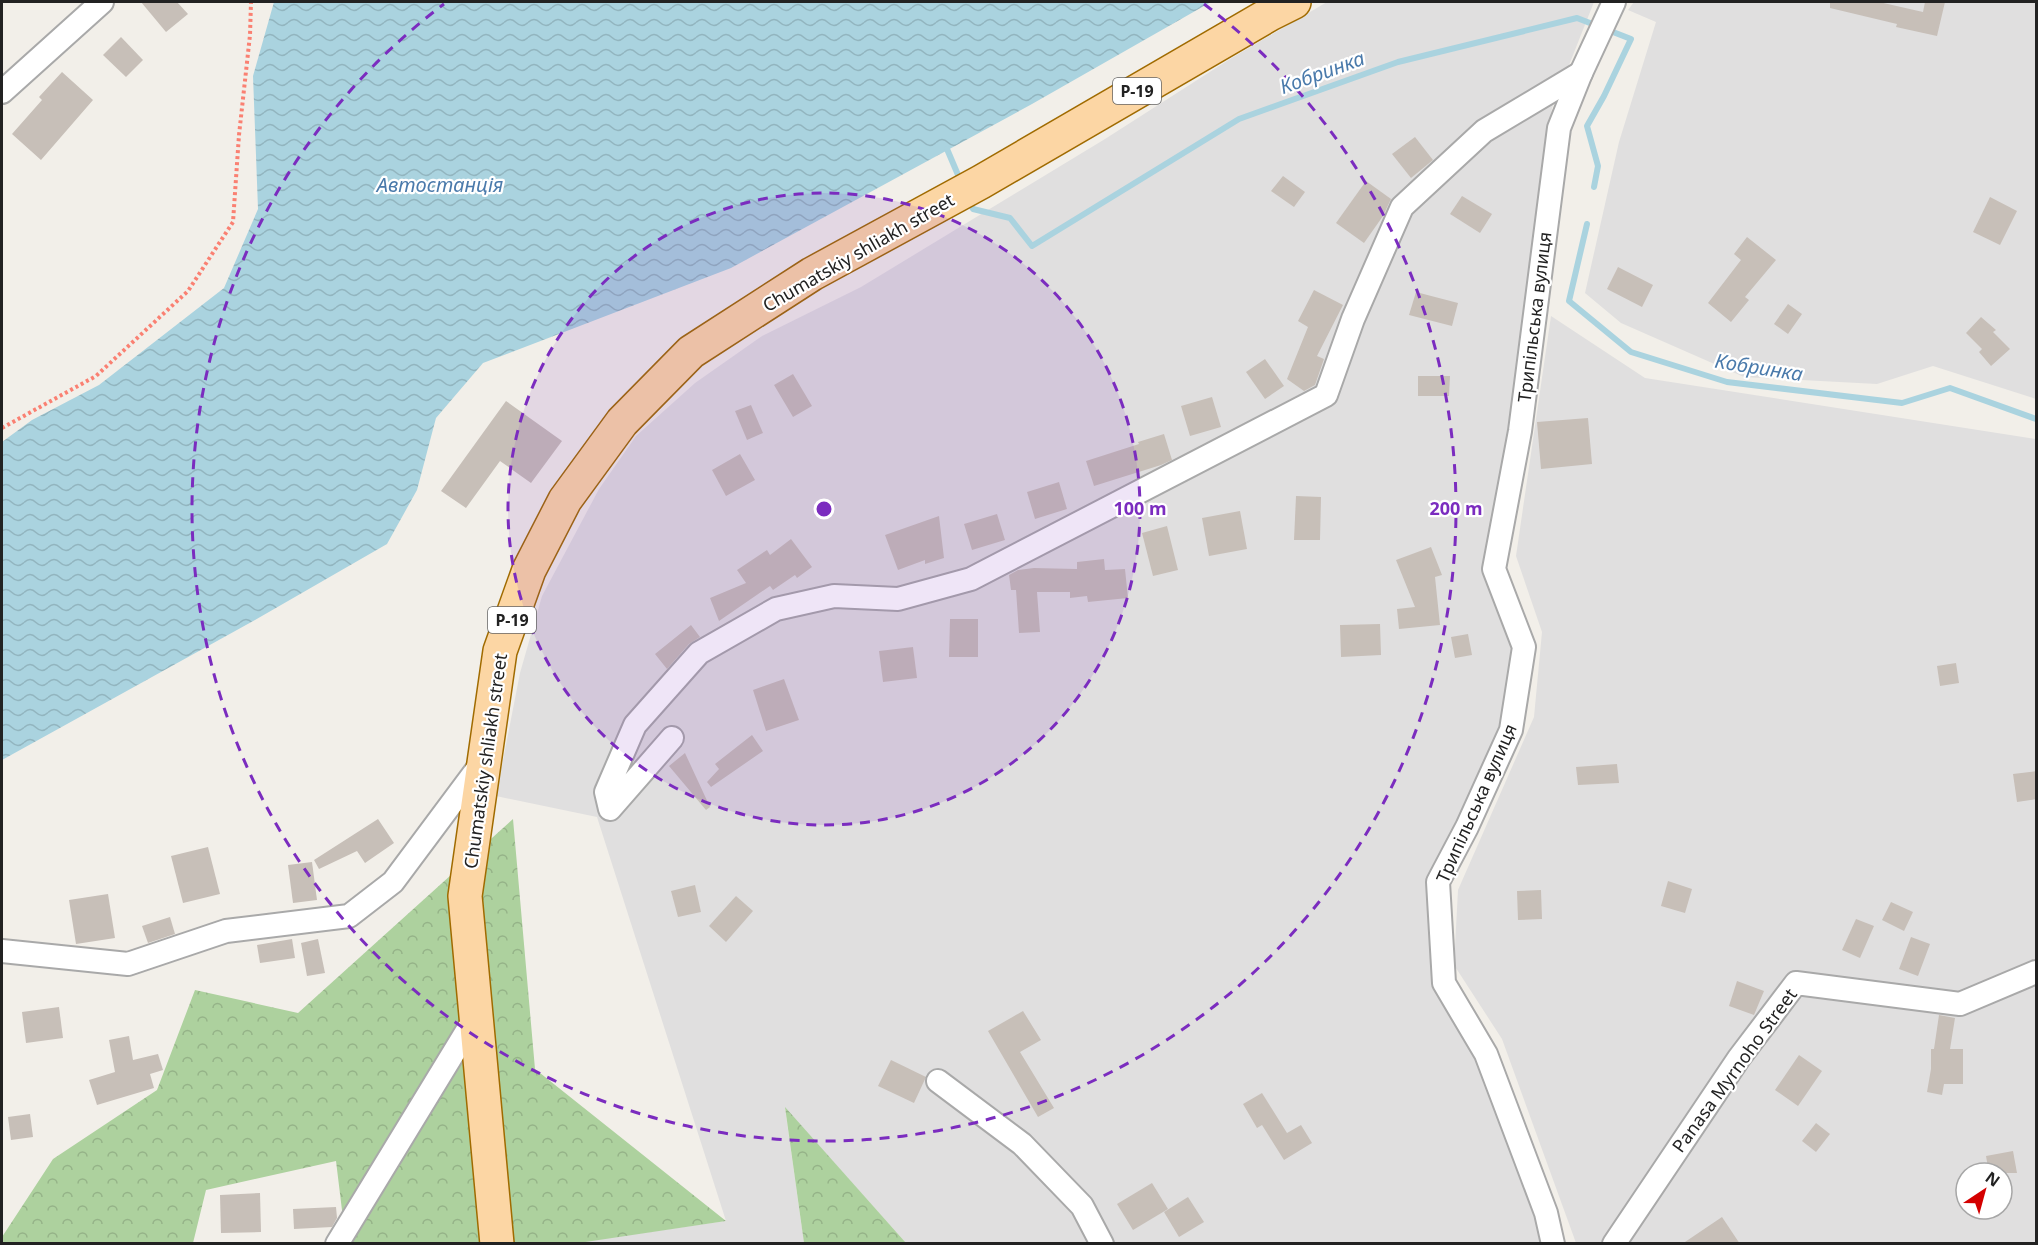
<svg xmlns="http://www.w3.org/2000/svg" width="2038" height="1245" viewBox="0 0 2038 1245" font-family="'Noto Sans',sans-serif">
	<style>
		.residential { fill: #e0dfdf; fill-rule: evenodd }
		.forest { fill: url(#forest-crowns) }
		.water { fill: url(#water-waves) }
		.lines { fill: none; stroke-linecap: round; stroke-linejoin: round }
		.stream { stroke: #aad3df; stroke-width: 6 }
		.building { fill: #c7bfb8 }
		.street-casing { stroke: #a9a9a9; stroke-width: 26 }
		.primary-casing { stroke: #a06b00; stroke-width: 36 }
		.path { stroke: #fa8072; stroke-width: 4; stroke-dasharray: 3 3; stroke-linecap: butt }
		.street { stroke: #fff; stroke-width: 22 }
		.primary { stroke: #fcd6a4; stroke-width: 33 }
		.ring { fill: none; stroke: #7b2cbf; stroke-width: 3; stroke-dasharray: 10 8 }
		.labels { text-anchor: middle; dominant-baseline: central; stroke-width: 4.5; stroke-linejoin: round; paint-order: stroke }
		.shield { fill: #fff; stroke: #646464; stroke-width: 1.5 }
		.shield-label { font-size: 16px; font-weight: bold; fill: #222 }
		.street-label { font-size: 18px; fill: #222; stroke: #fff }
		.water-label { font-size: 20px; font-style: italic; fill: #4a7aab; stroke: #fff }
		.centre { fill: #7b2cbf; stroke: #fff; stroke-width: 3 }
		.ring-label { font-size: 18px; text-anchor: middle; font-weight: bold; fill: #7b2cbf; stroke: #fff; stroke-width: 4.5; stroke-linejoin: round; paint-order: stroke }
	</style>
	<defs>
		<pattern id="forest-crowns" width="20" height="18" patternUnits="userSpaceOnUse" patternTransform="scale(1.5)"><rect width="20" height="18" fill="#add19e"/><path d="M2 6a3 3 0 1 1 6 0M12 15a3 3 0 1 1 6 0" fill="none" stroke="#95b388"/></pattern>
		<pattern id="water-waves" width="16" height="10" patternUnits="userSpaceOnUse" patternTransform="scale(1.5)"><rect width="16" height="10" fill="#aad3df"/><path d="M0 5q4-4 8 0t8 0" fill="none" stroke="#92b5bf"/></pattern>
	</defs>
	<rect width="100%" height="100%" fill="#f2efe9"/>
	<g class="residential">
		<polygon points="1327,2 1594,2 1552,108 1489,565 1514,636 1511,730 1426,887 1435,988 1477,1057 1545,1243 906,1243 785,1108 804,1243 572,1243 726,1221 597,817 496,796 520,673 542,596 599,489 636,436 695,383 762,336 861,287 1105,139 1230,59"/>
		<polygon points="1634,2 2036,2 2036,399 1933,366 1877,384 1744,377 1621,323 1585,293 1619,142 1656,22 1628,10"/>
		<path d="M1551 316 1645 378 2036 439V1243H1576L1502 1039 1454 965 1458 890 1534 717 1542 632 1516 556ZM1966 1173H2002V1209H1966Z"/>
	</g>
	<g class="forest">
		<polygon points="513,819 535,1069 726,1221 572,1244 346,1243 336,1161 206,1190 193,1243 2,1244 2,1237 53,1159 157,1090 195,990 298,1013"/>
		<polygon points="785,1107 906,1243 804,1243"/>
	</g>
	<polygon class="water" points="274,2 1211,2 1032,104 731,268 483,363 436,418 417,490 387,544 255,620 2,760 2,442 32,420 99,385 224,288 258,209 253,76"/>
	<g class="lines">
		<g class="stream">
			<polyline points="947,149 961,182"/>
			<polyline points="969,199 973,209 1010,218 1032,246 1239,119 1398,62 1577,18 1631,39 1604,96 1587,126 1598,166 1594,187"/>
			<polyline points="1587,224 1569,301 1631,352 1727,382 1902,403 1950,388 2036,419"/>
		</g>
	</g>
	<g class="building">
		<polygon points="141,2 177,2 188,14 166,32"/>
		<polygon points="1830,2 1879,2 1923,12 1925,2 1945,2 1937,36 1896,27 1897,24 1830,8"/>
		<polygon points="121,37 143,60 126,77 103,55"/>
		<polygon points="62,72 93,100 41,160 12,134 42,100 39,97"/>
		<polygon points="1415,137 1433,160 1411,178 1392,154"/>
		<polygon points="1283,176 1305,192 1294,207 1271,191"/>
		<polygon points="1366,181 1391,199 1383,216 1364,243 1336,223"/>
		<polygon points="1462,196 1492,214 1480,233 1450,214"/>
		<polygon points="1990,197 2017,211 2000,245 1973,232"/>
		<polygon points="1747,237 1776,260 1745,297 1749,300 1731,322 1708,303 1741,260 1734,254"/>
		<polygon points="1618,267 1653,285 1642,307 1607,289"/>
		<polygon points="1314,290 1343,305 1317,356 1324,359 1315,385 1304,391 1287,379 1308,327 1298,321"/>
		<polygon points="1416,292 1458,303 1452,326 1409,315"/>
		<polygon points="1788,304 1802,314 1788,334 1774,324"/>
		<polygon points="1981,317 1996,330 1993,332 2010,349 1991,366 1979,352 1982,349 1966,333"/>
		<polygon points="1265,359 1284,386 1265,399 1246,372"/>
		<polygon points="793,374 812,406 793,417 774,385"/>
		<polygon points="1418,376 1450,376 1449,396 1418,396"/>
		<polygon points="1212,397 1221,427 1190,436 1181,406"/>
		<polygon points="506,401 562,441 531,483 500,461 466,508 441,491"/>
		<polygon points="751,405 763,433 747,440 735,411"/>
		<polygon points="1588,418 1592,464 1541,469 1537,422"/>
		<polygon points="1164,434 1172,460 1161,465 1094,486 1086,461 1139,444 1138,442"/>
		<polygon points="740,454 755,480 726,496 712,470"/>
		<polygon points="1059,482 1067,509 1035,519 1027,492"/>
		<polygon points="1296,496 1321,497 1320,540 1294,540"/>
		<polygon points="1240,511 1247,549 1209,556 1202,518"/>
		<polygon points="997,514 1005,540 972,550 964,524"/>
		<polygon points="939,516 944,558 925,564 925,560 898,570 885,535"/>
		<polygon points="1167,526 1178,570 1153,576 1142,533"/>
		<polygon points="791,539 812,567 797,578 795,575 773,590 770,586 719,621 710,598 746,583 737,570 767,550 770,555"/>
		<polygon points="1431,547 1442,575 1435,577 1440,625 1399,629 1397,609 1415,607 1396,560"/>
		<polygon points="1104,559 1105,570 1125,569 1128,598 1088,602 1087,596 1070,598 1070,592 1037,592 1040,632 1019,633 1016,590 1011,590 1009,575 1018,570 1034,568 1077,569 1077,562"/>
		<polygon points="950,619 978,619 978,657 949,657"/>
		<polygon points="1380,624 1381,655 1341,657 1340,625"/>
		<polygon points="691,625 700,637 689,644 667,669 655,654"/>
		<polygon points="1468,634 1472,655 1455,658 1451,637"/>
		<polygon points="913,647 917,678 883,682 879,651"/>
		<polygon points="1956,663 1959,683 1940,686 1937,666"/>
		<polygon points="784,679 799,720 766,731 753,690"/>
		<polygon points="752,735 763,751 711,787 707,782 719,769 715,764"/>
		<polygon points="685,753 710,807 706,810 669,766"/>
		<polygon points="1617,764 1619,783 1578,785 1576,767"/>
		<polygon points="2037,771 2037,799 2017,802 2013,774"/>
		<polygon points="378,819 394,843 365,863 357,851 319,869 314,860"/>
		<polygon points="208,847 220,894 183,903 171,856"/>
		<polygon points="312,862 317,900 293,903 288,865"/>
		<polygon points="1668,881 1692,889 1685,913 1661,906"/>
		<polygon points="695,885 701,912 678,917 671,891"/>
		<polygon points="1541,890 1542,919 1518,920 1517,891"/>
		<polygon points="108,894 115,938 76,944 69,900"/>
		<polygon points="736,896 753,911 726,942 709,926"/>
		<polygon points="1891,902 1913,912 1904,931 1882,920"/>
		<polygon points="170,917 175,934 148,943 142,926"/>
		<polygon points="1856,919 1874,926 1860,958 1842,950"/>
		<polygon points="1911,937 1930,944 1918,976 1899,969"/>
		<polygon points="292,939 295,958 260,963 257,945"/>
		<polygon points="318,939 325,973 307,976 301,943"/>
		<polygon points="1737,981 1764,991 1754,1015 1729,1006"/>
		<polygon points="59,1007 63,1038 26,1043 22,1012"/>
		<polygon points="1023,1011 1041,1040 1020,1052 1054,1108 1038,1117 988,1031"/>
		<polygon points="1939,1015 1955,1018 1950,1049 1963,1049 1963,1084 1944,1084 1942,1095 1927,1092 1931,1069 1931,1049 1934,1049"/>
		<polygon points="129,1036 133,1060 158,1054 163,1070 150,1074 154,1088 97,1105 89,1080 115,1072 109,1040"/>
		<polygon points="1799,1055 1822,1071 1798,1106 1775,1090"/>
		<polygon points="891,1060 926,1077 914,1103 878,1086"/>
		<polygon points="1262,1093 1287,1133 1301,1125 1312,1143 1284,1160 1262,1125 1257,1128 1243,1104"/>
		<polygon points="30,1114 33,1137 11,1140 8,1117"/>
		<polygon points="1816,1123 1830,1134 1816,1152 1802,1141"/>
		<polygon points="2013,1151 2017,1173 1989,1173 1986,1156"/>
		<polygon points="1152,1183 1168,1209 1133,1230 1117,1204"/>
		<polygon points="260,1193 261,1232 221,1233 220,1195"/>
		<polygon points="1188,1197 1204,1222 1179,1237 1164,1212"/>
		<polygon points="336,1207 337,1218 332,1227 294,1229 293,1209"/>
		<polygon points="1722,1217 1740,1244 1682,1244"/>
	</g>
	<g class="lines">
		<g class="street-casing">
			<g id="street">
				<polyline points="2,92 102,2"/>
				<polyline points="672,738 610,809 606,792 635,725 699,653 776,609 834,596 898,599 971,579 1326,395 1353,319 1402,207 1484,131 1581,73"/>
				<polyline points="2,951 128,964 226,931 349,916 393,882 481,764"/>
				<polyline points="938,1081 1022,1144 1082,1206 1102,1244"/>
				<polyline points="337,1244 476,1016"/>
				<polyline points="1553,1244 1546,1213 1486,1054 1444,983 1438,882 1467,827 1511,730 1524,647 1494,569 1520,431 1559,128 1581,73 1614,2"/>
				<polyline points="1614,1244 1739,1058 1796,983 1960,1004 2036,972"/>
			</g>
		</g>
		<g class="primary-casing">
			<polyline id="primary" points="497,1244 465,896 500,651 529,570 565,500 622,422 691,352 812,274 981,182 1270,14 1294,2"/>
		</g>
		<polyline class="path" points="2,428 96,376 188,291 233,222 239,135 250,35 251,2"/>
		<use href="#street" class="street"/>
		<use href="#primary" class="primary"/>
	</g>
	<circle cx="824" cy="509" r="316" fill="#7b2cbf" fill-opacity=".12"/>
	<g class="ring">
		<circle cx="824" cy="509" r="316"/>
		<path d="M1204 4A632 632 0 1 1 444 4"/>
	</g>
	<g class="labels">
		<g class="shield">
			<rect x="1113" y="78" width="48" height="26" rx="4.5"/>
			<rect x="488" y="607" width="48" height="26" rx="4.5"/>
		</g>
		<g class="shield-label">
			<text x="1137" y="91">Р-19</text>
			<text x="512" y="620">Р-19</text>
		</g>
		<g class="street-label">
			<text transform="translate(858 252) rotate(-30)">Chumatskiy shliakh street</text>
			<text transform="translate(1534 317) rotate(-83)">Трипільська вулиця</text>
			<text transform="translate(485 761) rotate(-82)">Chumatskiy shliakh street</text>
			<text transform="translate(1476 803) rotate(-66)">Трипільська вулиця</text>
			<text transform="translate(1734 1070) rotate(-54)">Panasa Myrnoho Street</text>
		</g>
		<g class="water-label">
			<text transform="translate(1322 72) rotate(-20)">Кобринка</text>
			<text x="440" y="184">Автостанція</text>
			<text transform="translate(1759 367) rotate(9)">Кобринка</text>
		</g>
	</g>
	<circle cx="824" cy="509" r="9" class="centre"/>
	<g class="ring-label">
		<text x="1140" y="515">100 m</text>
		<text x="1456" y="515">200 m</text>
	</g>
	<rect width="2038" height="1245" fill="none" stroke="#222222" stroke-width="6"/>
	<g transform="translate(1984 1191) rotate(36)"><circle r="28" fill="#ffffff" stroke="#a7a7a7" stroke-width="1.5"/>
	<path d="M0-4.5L10 22L0 15L-10 22Z" fill="#d40000"/>
	<text y="-9" font-size="16" font-weight="bold" text-anchor="middle" fill="#222222">N</text>
	</g>
</svg>
